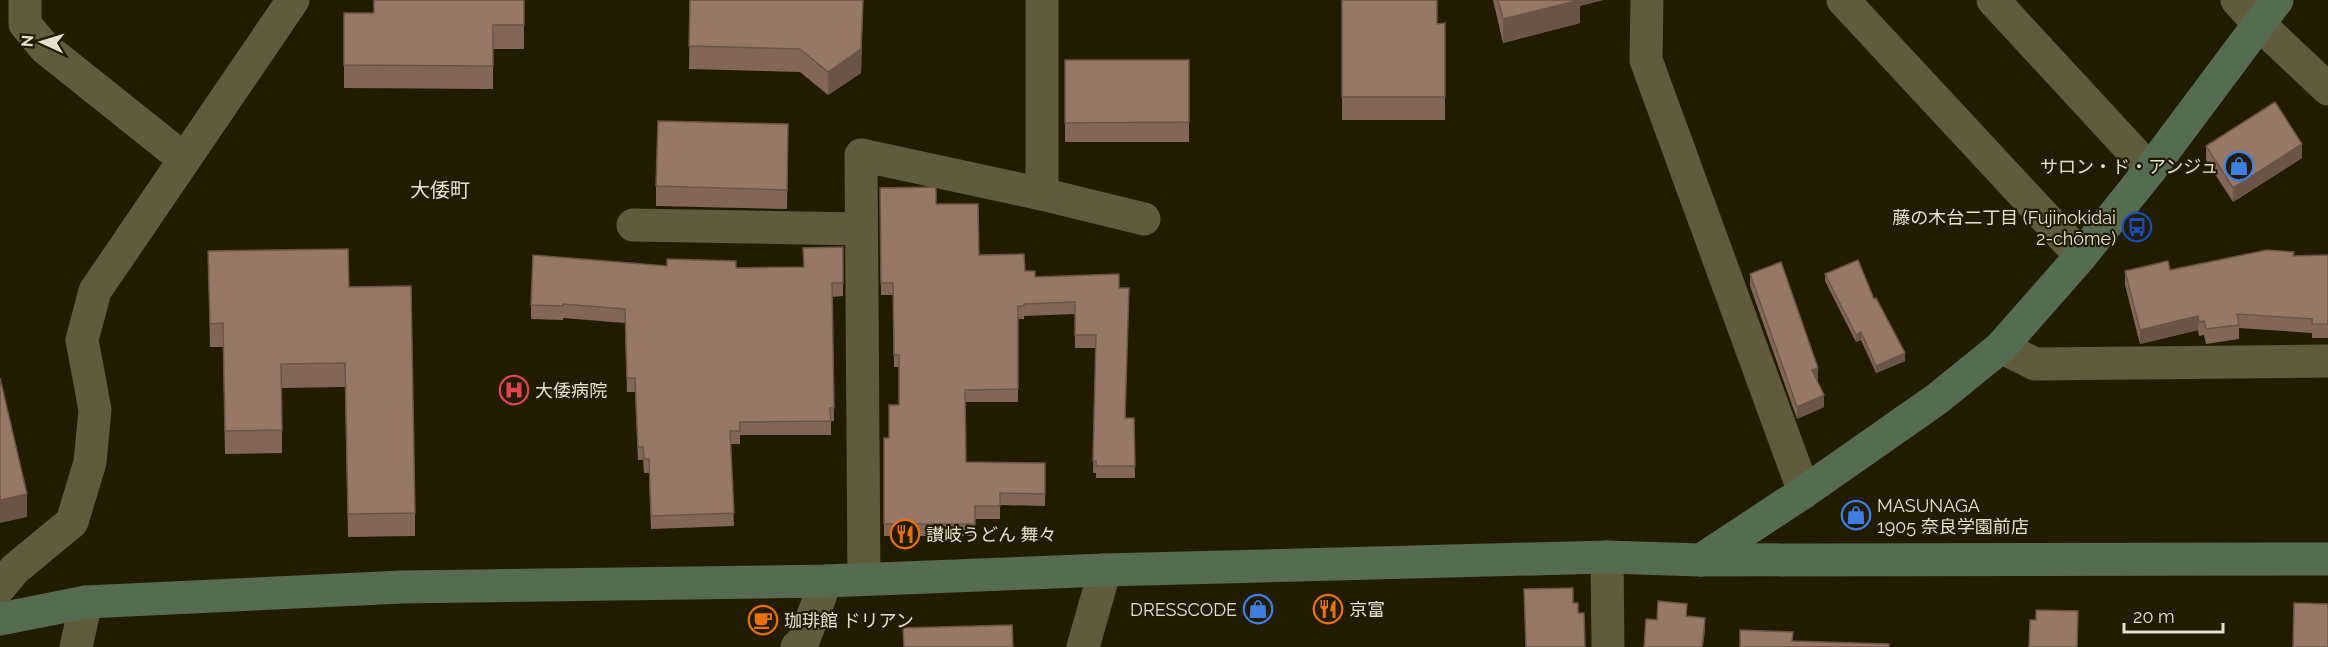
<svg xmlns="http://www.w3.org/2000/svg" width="2328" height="647" viewBox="0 0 2328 647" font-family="Raleway,'Noto Sans JP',sans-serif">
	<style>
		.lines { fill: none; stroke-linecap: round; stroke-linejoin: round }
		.street { stroke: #615b3c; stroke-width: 33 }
		.secondary { stroke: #556c52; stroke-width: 33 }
		.wall { fill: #826759 }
		.shaded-wall { fill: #6a5448 }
		.building { fill: #977867; stroke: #6a5448; stroke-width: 1.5 }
		.labels { text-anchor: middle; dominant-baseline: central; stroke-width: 4.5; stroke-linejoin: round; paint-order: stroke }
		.poi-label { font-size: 18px; fill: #e3e0cf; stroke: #211b00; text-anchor: start }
		.neighbourhood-label { font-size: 20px; fill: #e3e0cf; stroke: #211b00 }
	</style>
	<rect width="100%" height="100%" fill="#211b00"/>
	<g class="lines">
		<g class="street">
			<polyline points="25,0 25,24 45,48 184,159"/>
			<polyline points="1647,0 1646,60 1804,492"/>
			<polyline points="1843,0 2081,256"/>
			<polyline points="1993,0 2150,170"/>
			<polyline points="2237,0 2258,23 2328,89"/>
			<polyline points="1042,194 1144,219"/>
			<polyline points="633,225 861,229"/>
			<polyline points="2001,347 2035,364 2328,361"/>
			<polyline points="1607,557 1608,647"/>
			<polyline points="864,579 861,155 1042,194 1042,0"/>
			<polyline points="0,587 15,569 72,522 90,462 95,410 82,340 95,291 293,0"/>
			<polyline points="76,647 86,602"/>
			<polyline points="797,647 802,644 826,581"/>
			<polyline points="1083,647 1105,570"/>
		</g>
		<g class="secondary">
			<polyline points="1701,560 1804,492 1937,399 2001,347 2081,256 2150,170 2277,0"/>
			<polyline points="0,619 86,602 402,587 826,581 1105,570 1607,557 1701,560 2328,559"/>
		</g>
	</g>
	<g class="wall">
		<polygon points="524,0 524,49 493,49 493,89 344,88 344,13 374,13"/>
		<polygon points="690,0 863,0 861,73 828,95 800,72 689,69"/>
		<polygon points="1342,0 1437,24 1445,23 1445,120 1342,120"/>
		<polygon points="1493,0 1603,0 1580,6 1580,23 1503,43"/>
		<rect x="1065" y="60" width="124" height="82"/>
		<polygon points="788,144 787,209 656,206 656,186"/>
		<polygon points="2206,146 2302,158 2233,202 2206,160"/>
		<polygon points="880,188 936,204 979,255 1025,271 1035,277 1119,288 1126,418 1134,418 1135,478 1096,478 1096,473 1093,473 1096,348 1075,348 1075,314 1024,316 1024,319 1018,319 1018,402 965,402 966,462 1045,463 1045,506 1000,505 1000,519 975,519 975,536 884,536 884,438 889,438 899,405 899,367 894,367 893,295 881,295"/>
		<polygon points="843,247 843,296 832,297 834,421 831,421 831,435 740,435 740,444 731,444 734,526 651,529 649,473 644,473 643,460 638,460 635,392 627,392 625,323 563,318 563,320 531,319 531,305 667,266 736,268 804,267"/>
		<polygon points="208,251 349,287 415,513 415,536 348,537 345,387 282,388 282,453 225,454 223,347 210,347"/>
		<polygon points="2328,255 2328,338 2312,338 2312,333 2239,328 2239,339 2206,344 2204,335 2199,336 2198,330 2140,344 2125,285 2125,271 2170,270 2294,256"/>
		<polygon points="1750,274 1818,380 1816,380 1824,407 1797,419 1750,286"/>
		<polygon points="1825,274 1874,299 1905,361 1876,373 1861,340 1856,342 1825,281"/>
	</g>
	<g class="shaded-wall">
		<polygon points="863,0 861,73 828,95 828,72"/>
		<polygon points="1577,0 1603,0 1580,6 1580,23 1503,43 1503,19"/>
		<polygon points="2302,144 2302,158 2233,202 2233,188"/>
		<polygon points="2198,316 2198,330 2140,344 2140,330"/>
		<polygon points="1861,332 1861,340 1856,342 1856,335"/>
		<polygon points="1905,353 1905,361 1876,373 1876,366"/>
		<polygon points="1818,368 1818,380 1812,382 1812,370"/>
		<polygon points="1824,395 1824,407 1797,419 1797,407"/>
		<polygon points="27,494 27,517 0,523 0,500"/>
		<polygon points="1705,618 1705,632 1703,647 1702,647"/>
	</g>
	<g class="building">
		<polygon points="374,0 524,0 524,25 493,25 493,66 344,65 344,13 374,13"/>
		<polygon points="690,0 863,0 861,49 828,72 800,49 689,46"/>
		<polygon points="1342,0 1437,0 1437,24 1445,23 1445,97 1342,97"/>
		<polygon points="1498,0 1580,0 1503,19"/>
		<polygon points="1065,60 1189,60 1189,122 1065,123"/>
		<polygon points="2275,102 2302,144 2233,188 2206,146"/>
		<polygon points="658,121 788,124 787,190 656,186"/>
		<polygon points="936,187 936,204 978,204 979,255 1024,254 1025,271 1035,271 1035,277 1119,274 1119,288 1129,288 1125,418 1134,418 1135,466 1096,466 1096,461 1093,461 1096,335 1075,335 1075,302 1024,304 1024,306 1018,306 1018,389 965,390 966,462 1045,463 1045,494 1000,493 1000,506 975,506 975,524 884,524 884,438 889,438 889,405 899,405 899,355 894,355 893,283 881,283 880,188"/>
		<polygon points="843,247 843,283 832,283 834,408 830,408 831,421 740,422 740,431 730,431 734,513 651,516 649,459 644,459 643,447 638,447 635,378 627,378 625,309 563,304 563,306 531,305 533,255 667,266 667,259 736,261 736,268 804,267 803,248"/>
		<polygon points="348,249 349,287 411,286 415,513 348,514 345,363 281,364 282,430 225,431 223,323 210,324 208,251"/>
		<polygon points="2267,250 2294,252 2293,256 2328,255 2328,324 2312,324 2312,319 2237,314 2239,325 2206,329 2204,321 2199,322 2198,316 2140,330 2125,271 2168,261 2170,270"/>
		<polygon points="1858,260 1874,299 1876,298 1905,353 1876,366 1861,332 1856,335 1825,274"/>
		<polygon points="1781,262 1818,368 1812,370 1824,395 1797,407 1750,274"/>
		<polygon points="0,378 27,494 0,500"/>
		<polygon points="1573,588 1573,603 1578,603 1578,613 1584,613 1585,647 1526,647 1524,589"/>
		<polygon points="1658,601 1687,604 1686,616 1705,618 1702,647 1644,647 1646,619 1657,620"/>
		<polygon points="2294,603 2328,604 2328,647 2293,647"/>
		<polygon points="2036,610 2078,611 2077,647 2029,647 2030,620 2036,620"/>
		<polygon points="1012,625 1013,647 904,647 903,628"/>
		<polygon points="1740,630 1793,632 1792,641 1889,644 1889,647 1740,647"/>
	</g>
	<defs>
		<g id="shop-ring" transform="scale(1.5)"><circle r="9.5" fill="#211b00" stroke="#3f7fe0" stroke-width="1.5"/><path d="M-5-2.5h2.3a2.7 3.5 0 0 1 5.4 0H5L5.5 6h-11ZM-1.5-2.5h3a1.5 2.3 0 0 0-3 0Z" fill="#3f7fe0"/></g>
		<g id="bus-ring" transform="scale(1.5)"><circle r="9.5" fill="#211b00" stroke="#1a4fb4" stroke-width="1.5"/><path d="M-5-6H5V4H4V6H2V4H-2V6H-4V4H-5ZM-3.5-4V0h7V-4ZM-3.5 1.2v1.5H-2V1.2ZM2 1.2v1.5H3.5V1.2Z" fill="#1a4fb4"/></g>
		<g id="hospital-ring" transform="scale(1.5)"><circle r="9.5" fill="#211b00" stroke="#e0444e" stroke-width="1.5"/><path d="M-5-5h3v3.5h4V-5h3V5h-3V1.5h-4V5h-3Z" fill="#e0444e"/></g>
		<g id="restaurant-ring" transform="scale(1.5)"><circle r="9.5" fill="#211b00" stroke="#e8710a" stroke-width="1.5"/><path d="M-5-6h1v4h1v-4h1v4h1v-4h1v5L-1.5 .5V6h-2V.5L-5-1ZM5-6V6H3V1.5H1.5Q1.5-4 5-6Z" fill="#e8710a"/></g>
		<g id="cafe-ring" transform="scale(1.5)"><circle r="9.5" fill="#211b00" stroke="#e8710a" stroke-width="1.5"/><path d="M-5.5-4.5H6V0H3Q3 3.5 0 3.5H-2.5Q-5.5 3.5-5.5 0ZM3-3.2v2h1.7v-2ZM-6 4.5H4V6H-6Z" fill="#e8710a"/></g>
	</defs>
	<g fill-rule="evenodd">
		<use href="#shop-ring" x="2239" y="166"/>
		<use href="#bus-ring" x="2137" y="227"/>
		<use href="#hospital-ring" x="514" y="390"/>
		<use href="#shop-ring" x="1856" y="515"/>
		<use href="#restaurant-ring" x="905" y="534"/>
		<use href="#shop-ring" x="1258" y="609"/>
		<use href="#restaurant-ring" x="1328" y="609"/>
		<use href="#cafe-ring" x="763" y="620"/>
	</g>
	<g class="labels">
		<g class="poi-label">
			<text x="2218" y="166" text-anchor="end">サロン・ド・アンジュ</text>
			<text x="2116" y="217" text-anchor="end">藤の木台二丁目 (Fujinokidai<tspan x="2116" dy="21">2-chōme)</tspan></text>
			<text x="535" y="390">大倭病院</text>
			<text x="1877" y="505">MASUNAGA<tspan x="1877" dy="21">1905 奈良学園前店</tspan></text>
			<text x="926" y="534">讃岐うどん 舞々</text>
			<text x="1237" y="609" text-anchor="end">DRESSCODE</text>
			<text x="1349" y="609">京富</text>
			<text x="784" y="620">珈琲館 ドリアン</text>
		</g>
		<g class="neighbourhood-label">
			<text x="440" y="190">大倭町</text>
		</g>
	</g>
	<g transform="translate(42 42) rotate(274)" stroke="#211b00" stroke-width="4.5" paint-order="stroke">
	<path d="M0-4.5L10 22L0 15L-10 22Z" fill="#e3e0cf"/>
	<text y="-9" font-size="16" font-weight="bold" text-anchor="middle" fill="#e3e0cf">N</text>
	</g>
	<path d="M2124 623v9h99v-9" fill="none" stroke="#e3e0cf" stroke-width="3"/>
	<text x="2133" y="623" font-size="18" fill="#e3e0cf" stroke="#211b00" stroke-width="4.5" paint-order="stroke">20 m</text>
</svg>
